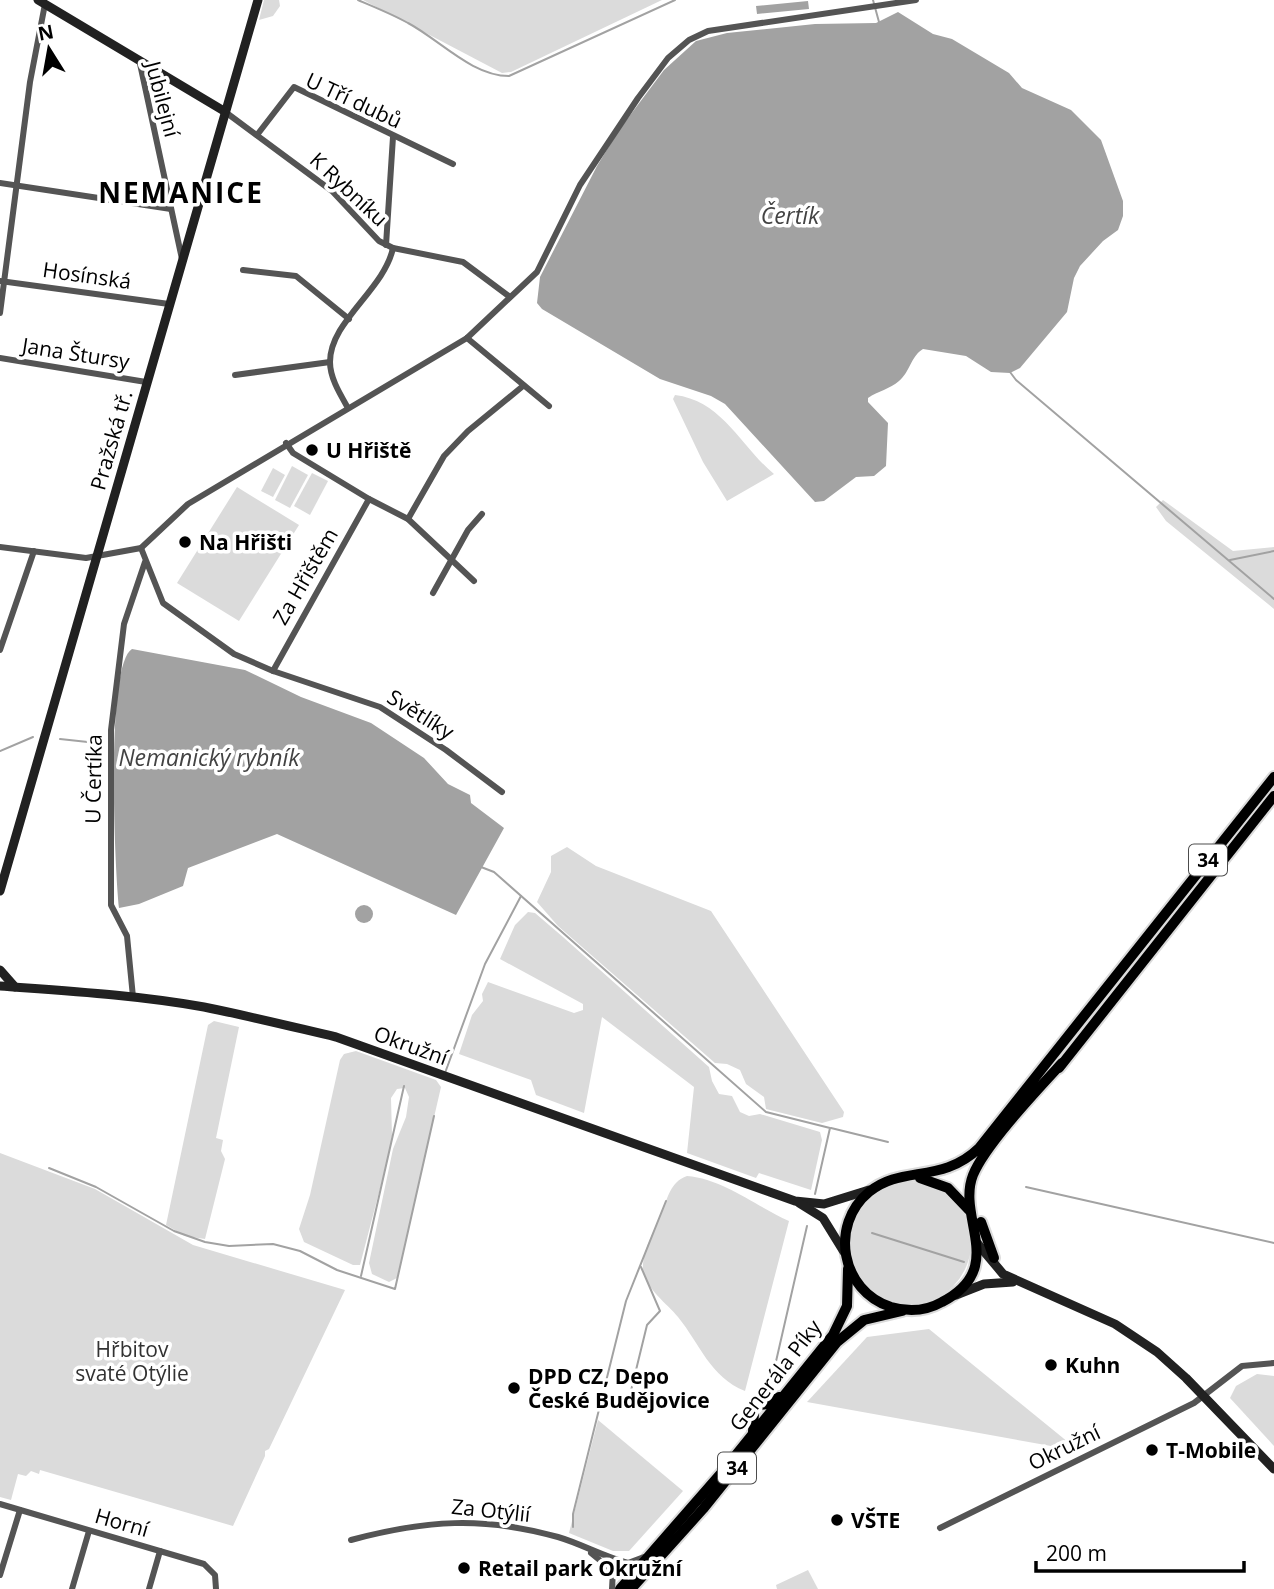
<svg xmlns="http://www.w3.org/2000/svg" width="1274" height="1589" viewBox="0 0 1274 1589" font-family="'Open Sans',sans-serif">
	<style>
		.green { fill: #dbdbdb }
		.water { fill: #a2a2a2 }
		.lines { fill: none; stroke-linecap: round; stroke-linejoin: round }
		.stream { stroke: #a2a2a2; stroke-width: 2 }
		.highway-casing { stroke: #dbdbdb; stroke-width: 14 }
		.street { stroke: #545454; stroke-width: 6 }
		.secondary { stroke: #212121; stroke-width: 9 }
		.highway { stroke: #000; stroke-width: 10 }
		.poi-dot { fill: #000; stroke: #fff; stroke-width: 2.5 }
		.labels { text-anchor: middle; dominant-baseline: central; stroke-width: 7; stroke-linejoin: round; paint-order: stroke }
		.shield { fill: #fff; stroke: #4c4c4c; stroke-width: 2 }
		.shield-label { font-size: 19px; font-weight: bold; fill: #000 }
		.street-label { font-size: 21px; fill: #000; stroke: #fff }
		.poi-label { font-size: 21px; font-weight: bold; fill: #000; stroke: #fff; text-anchor: start }
		.park-label { font-size: 21px; fill: #323232; stroke: #fff }
		.water-label { font-size: 23px; font-style: italic; fill: #434343; stroke: #fff }
		.district-label { font-size: 28px; font-weight: bold; letter-spacing: 2px; fill: #000; stroke: #fff }
	</style>
	<rect width="100%" height="100%" fill="#fff"/>
	<g class="green">
		<polygon points="264,0 279,0 280,6 273,16 259,20"/>
		<polygon points="363,0 662,0 511,72 502,73"/>
		<path d="M675 395C723 401 741 447 774 474L727 501 703 462 673 399Z"/>
		<polygon points="292,466 308,475 290,508 275,500"/>
		<polygon points="273,468 285,475 273,497 261,491"/>
		<polygon points="312,473 328,481 310,515 294,506"/>
		<polygon points="237,487 299,525 239,621 177,583"/>
		<polygon points="1163,500 1233,551 1274,547 1274,609 1166,521 1156,507"/>
		<polygon points="567,847 596,866 711,911 844,1112 843,1117 822,1123 766,1109 764,1097 746,1084 740,1070 727,1064 715,1063 558,926 537,902 551,872 551,856"/>
		<polygon points="528,912 535,913 563,937 709,1067 712,1081 719,1094 732,1096 740,1112 749,1116 760,1114 820,1132 822,1140 811,1190 759,1173 756,1178 687,1153 694,1087 602,1017 584,1113 536,1095 531,1080 459,1054 472,1015 483,1001 482,994 488,982 574,1013 583,1010 583,1004 500,959 515,925"/>
		<polygon points="214,1021 239,1027 216,1138 223,1140 221,1151 225,1159 205,1239 185,1236 166,1225 208,1025"/>
		<polygon points="356,1051 436,1080 441,1087 397,1278 389,1282 372,1274 369,1263 393,1149 406,1117 409,1097 405,1088 397,1089 391,1098 392,1136 388,1158 360,1265 353,1265 304,1242 299,1229 310,1195 340,1060 344,1054"/>
		<polygon points="0,1153 95,1189 193,1245 345,1290 269,1449 265,1451 265,1456 233,1526 40,1470 39,1474 31,1471 26,1476 18,1474 11,1500 0,1497"/>
		<path d="M687 1176C724 1179 757 1207 789 1221L745 1391C710 1377 700 1344 678 1317 666 1302 641 1286 643 1264 644 1248 655 1229 661 1214 668 1198 670 1182 687 1176Z"/>
		<circle cx="910" cy="1243" r="61"/>
		<polygon points="929,1329 1079,1451 807,1402 867,1337"/>
		<polygon points="1257,1374 1274,1376 1274,1446 1230,1398 1236,1386"/>
		<polygon points="598,1420 683,1491 629,1551 613,1551 569,1533"/>
		<polygon points="808,1570 818,1589 777,1589 776,1585"/>
	</g>
	<g class="water">
		<polygon points="808,1 809,9 757,14 756,6"/>
		<path d="M898 12 933 34 952 39 1009 73 1022 88 1071 110 1101 140 1123 201V216L1118 230 1103 241 1080 266 1074 278 1067 312 1020 368 1010 373 991 372 966 356 923 349C911 356 910 372 899 381 890 389 878 391 868 398V402L888 423 886 466 874 476 856 477 824 501 815 502 725 404 711 396 660 379 542 309 537 303 540 277 597 166 619 130 664 70 696 41 727 33 815 24 876 23Z"/>
		<path d="M132 649 245 670 301 697 371 723 424 758 448 784 470 795 471 803 504 828 456 915 277 834 188 868 183 886 139 904 119 908C115 871 105 665 132 649Z"/>
		<circle cx="364" cy="914" r="9"/>
	</g>
	<g class="lines">
		<g class="stream">
			<path d="M358 0C374 7 392 14 408 23 440 40 472 76 509 76L675 0"/>
			<polyline points="873,0 879,22"/>
			<polyline points="1010,372 1016,380 1274,599"/>
			<polyline points="1230,560 1274,551"/>
			<polyline points="60,739 97,743"/>
			<polyline points="0,751 33,737"/>
			<polyline points="481,867 494,872 766,1112 830,1128 815,1194"/>
			<polyline points="445,1073 485,964 521,896"/>
			<polyline points="831,1128 888,1142"/>
			<polyline points="49,1168 96,1187 174,1231 205,1242 229,1246 273,1244 300,1251 337,1270 395,1289 434,1116"/>
			<polyline points="1026,1187 1274,1243"/>
			<polyline points="872,1233 964,1262"/>
			<polyline points="361,1276 404,1086"/>
			<polyline points="769,1392 807,1226"/>
			<polyline points="627,1407 647,1325 660,1311 641,1267"/>
			<polyline points="573,1527 573,1514 626,1301 666,1201"/>
		</g>
		<g class="highway-casing">
			<g id="highway">
				<path d="M1062 1063C1039 1088 985 1145 973 1175 956 1218 1008 1268 942 1302 926 1311 908 1312 891 1307 841 1291 829 1225 869 1192 901 1165 942 1184 979 1148L1274 777"/>
				<polyline points="1059,1068 1274,796"/>
				<polyline points="920,1178 948,1188 969,1210"/>
				<polyline points="981,1222 994,1258"/>
				<polyline points="759,1405 768,1404 779,1397"/>
				<polyline points="753,1432 754,1412"/>
				<polyline points="620,1589 723,1471 833,1335 847,1306 848,1269"/>
				<polyline points="631,1589 703,1509 837,1342 864,1320 902,1311"/>
			</g>
		</g>
		<g class="street">
			<polyline points="139,59 182,259"/>
			<polyline points="224,111 332,191 379,241 393,248 463,262 510,297"/>
			<polyline points="257,135 294,87 453,164"/>
			<polyline points="0,183 171,209"/>
			<polyline points="386,245 393,137"/>
			<polyline points="243,270 296,276 349,319"/>
			<polyline points="0,281 169,304"/>
			<polyline points="0,313 30,82 45,4"/>
			<polyline points="467,338 549,406"/>
			<polyline points="0,358 146,382"/>
			<polyline points="235,375 330,362"/>
			<path d="M348 408C340 394 330 378 330 362 330 321 384 290 393 248"/>
			<polyline points="286,443 293,453 369,499 408,519 474,581"/>
			<polyline points="408,519 444,456 468,431 523,386"/>
			<polyline points="0,547 86,558 141,548 188,504 467,338 537,272 580,185 638,98 668,58 689,40 708,31 916,0"/>
			<polyline points="141,548 163,603 234,654 273,671 380,707 446,750 502,792"/>
			<polyline points="433,593 468,530 482,514"/>
			<polyline points="0,650 34,551"/>
			<polyline points="273,671 369,499"/>
			<polyline points="133,997 127,936 111,905 111,730 124,624 145,562"/>
			<polyline points="0,1504 204,1564 215,1575 216,1589"/>
			<polyline points="940,1528 1194,1403 1242,1366 1274,1363"/>
			<path d="M351 1540C426 1520 483 1516 558 1537 582 1544 604 1557 628 1563L644 1557"/>
			<polyline points="591,1553 613,1571 612,1589"/>
			<polyline points="0,1575 20,1510"/>
			<polyline points="72,1589 89,1531"/>
			<polyline points="149,1589 160,1551"/>
		</g>
		<g class="secondary">
			<polyline points="38,0 224,111"/>
			<polyline points="0,891 258,0"/>
			<polyline points="0,970 15,987"/>
			<path d="M0 986C68 991 137 995 204 1007 249 1016 293 1027 336 1037L795 1201 824 1204 869 1190"/>
			<polyline points="799,1203 823,1218 844,1252"/>
			<polyline points="977,1243 1003,1274 1115,1324 1157,1352 1186,1378 1274,1469"/>
			<polyline points="956,1295 984,1284 1013,1282"/>
		</g>
		<use href="#highway" class="highway"/>
	</g>
	<g class="poi-dot">
		<circle cx="312" cy="450" r="7"/>
		<circle cx="185" cy="542" r="7"/>
		<circle cx="1051" cy="1365" r="7"/>
		<circle cx="514" cy="1388" r="7"/>
		<circle cx="1152" cy="1450" r="7"/>
		<circle cx="837" cy="1520" r="7"/>
		<circle cx="464" cy="1568" r="7"/>
	</g>
	<g class="labels">
		<g class="shield">
			<rect x="1189" y="844.5" width="38" height="31" rx="5"/>
			<rect x="718" y="1452.5" width="38" height="31" rx="5"/>
		</g>
		<g class="shield-label">
			<text x="1208" y="860">34</text>
			<text x="737" y="1468">34</text>
		</g>
		<g class="street-label">
			<text transform="translate(163 99) rotate(75)">Jubilejní</text>
			<text transform="translate(354 100) rotate(25)">U Tří dubů</text>
			<text transform="translate(349 189) rotate(43)">K Rybníku</text>
			<text transform="translate(87 275) rotate(8)">Hosínská</text>
			<text transform="translate(76 353) rotate(9)">Jana Štursy</text>
			<text transform="translate(111 440) rotate(-74)">Pražská tř.</text>
			<text transform="translate(305 576) rotate(-60)">Za Hřištěm</text>
			<text transform="translate(421 714) rotate(32)">Světlíky</text>
			<text transform="translate(93 779) rotate(-89)">U Čertíka</text>
			<text transform="translate(411 1045) rotate(20)">Okružní</text>
			<text transform="translate(775 1375) rotate(-52)">Generála Píky</text>
			<text transform="translate(1064 1447) rotate(-26)">Okružní</text>
			<text transform="translate(491 1510) rotate(6)">Za Otýlií</text>
			<text transform="translate(122 1522) rotate(16)">Horní</text>
		</g>
		<g class="poi-label">
			<text x="326" y="450">U Hřiště</text>
			<text x="199" y="542">Na Hřišti</text>
			<text x="1065" y="1365">Kuhn</text>
			<text x="528" y="1376">DPD CZ, Depo<tspan x="528" dy="24">České Budějovice</tspan></text>
			<text x="1166" y="1450">T-Mobile</text>
			<text x="851" y="1520">VŠTE</text>
			<text x="478" y="1568">Retail park Okružní</text>
		</g>
		<g class="park-label">
			<text x="132" y="1349">Hřbitov<tspan x="132" dy="24">svaté Otýlie</tspan></text>
		</g>
		<g class="water-label">
			<text x="790" y="215">Čertík</text>
			<text x="209" y="757">Nemanický rybník</text>
		</g>
		<g class="district-label">
			<text x="181" y="192">NEMANICE</text>
		</g>
	</g>
	<g transform="translate(49 49) rotate(349)" stroke="#ffffff" stroke-width="5" paint-order="stroke">
	<path d="M0-5L12 26L0 18L-12 26Z" fill="#000000"/>
	<text y="-10" font-size="19" font-weight="bold" text-anchor="middle" fill="#000000">N</text>
	</g>
	<path d="M1036 1561v10h208v-10" fill="none" stroke="#000000" stroke-width="3.5"/>
	<text x="1046" y="1561" font-size="21" fill="#000000" stroke="#ffffff" stroke-width="5" paint-order="stroke">200 m</text>
</svg>
